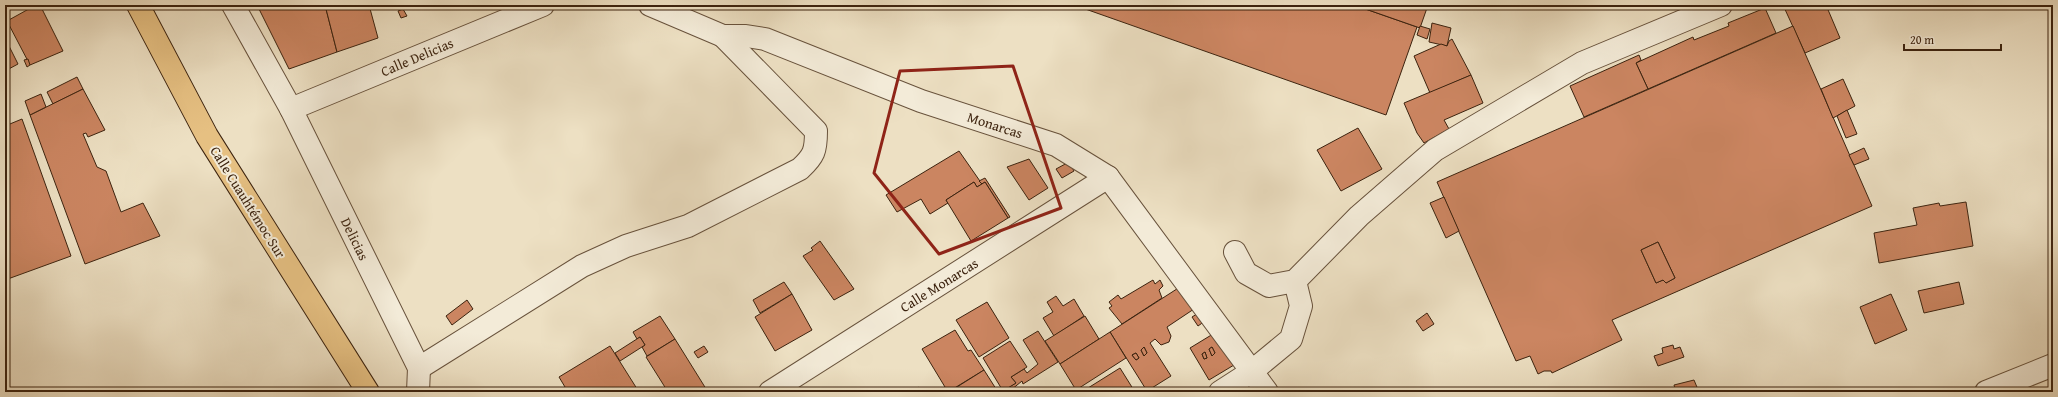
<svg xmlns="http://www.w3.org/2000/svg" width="2058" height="397" viewBox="0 0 2058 397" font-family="'Gentium Book Plus',serif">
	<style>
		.building { fill: #cb8561; stroke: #3c230f; fill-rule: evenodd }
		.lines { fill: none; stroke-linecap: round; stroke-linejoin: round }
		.minor-casing { stroke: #68523c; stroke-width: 24 }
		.major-casing { stroke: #3c230f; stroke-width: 24 }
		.minor { stroke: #f3ebd8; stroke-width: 22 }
		.major { stroke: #e6c082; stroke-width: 22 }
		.marked { fill: none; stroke: #8f2418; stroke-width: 3; stroke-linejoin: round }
		.labels { text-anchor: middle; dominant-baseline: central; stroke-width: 4; stroke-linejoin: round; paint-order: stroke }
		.street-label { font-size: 14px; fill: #3c230f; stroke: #f3ebd8 }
	</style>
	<rect width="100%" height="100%" fill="#ede0c3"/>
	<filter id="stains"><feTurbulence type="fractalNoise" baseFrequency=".005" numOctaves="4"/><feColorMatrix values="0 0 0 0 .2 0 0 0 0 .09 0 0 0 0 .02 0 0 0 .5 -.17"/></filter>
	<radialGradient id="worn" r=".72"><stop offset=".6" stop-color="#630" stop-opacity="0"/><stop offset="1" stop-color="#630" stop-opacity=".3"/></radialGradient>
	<g class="building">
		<polygon points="36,5 40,5 63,51 30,65 7,21"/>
		<polygon points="257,5 325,5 337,52 289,69"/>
		<polygon points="325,5 369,5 378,38 337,52"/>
		<polygon points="1074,5 1354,5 1417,27 1386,115"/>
		<polygon points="1354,5 1428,5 1420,28"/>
		<polygon points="1783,5 1826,5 1840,38 1805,53"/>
		<polygon points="1765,8 1776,33 1648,89 1636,63 1693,37 1694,40 1729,26 1728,23"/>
		<polygon points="403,9 407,16 401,18 398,11"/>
		<polygon points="1432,23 1451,28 1447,46 1429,42"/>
		<polygon points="1420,26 1430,29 1427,39 1417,35"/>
		<path d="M1793 26 1872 206 1612 320 1622 340 1552 373 1551 371H1544L1538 374 1530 356 1516 361 1437 182ZM1658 242 1675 278 1666 283 1663 280 1656 283 1641 250Z"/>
		<polygon points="1452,39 1471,75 1430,93 1414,56 1441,44 1447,46 1449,41"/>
		<polygon points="8,44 18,64 5,71 5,46"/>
		<polygon points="1639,55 1641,60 1636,63 1648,89 1584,117 1570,86"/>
		<polygon points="28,59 30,65 27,67 24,60"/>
		<polygon points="1471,75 1483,103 1444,120 1449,129 1424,143 1417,133 1404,103"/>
		<polygon points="77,77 83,89 53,104 47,92"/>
		<polygon points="1843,79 1855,106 1833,118 1821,89"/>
		<polygon points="83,89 105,130 88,137 86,133 83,134 97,167 106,171 121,212 143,203 160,236 85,264 30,115"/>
		<polygon points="41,94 46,107 30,115 25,101"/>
		<polygon points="1847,110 1857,134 1846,138 1837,116"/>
		<polygon points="22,119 71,256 5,280 5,126"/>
		<polygon points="1358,128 1382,169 1341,191 1317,150"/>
		<polygon points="1864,148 1869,159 1854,165 1849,155"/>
		<polygon points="959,151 982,184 977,187 974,182 946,200 948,203 930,214 921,199 897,212 886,195"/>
		<polygon points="1029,159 1048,188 1029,200 1007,167"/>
		<polygon points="1069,162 1074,171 1062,178 1056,169"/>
		<polygon points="985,178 1010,217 1008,218 985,182 982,184 979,181"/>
		<polygon points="974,182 977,187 985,182 1008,218 971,241 946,200"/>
		<polygon points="1444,197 1459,231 1446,238 1430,203"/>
		<polygon points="1966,202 1973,246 1879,263 1874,233 1917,225 1913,208 1939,203 1940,206"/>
		<polygon points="820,241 854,289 834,300 803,256 813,250 811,248"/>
		<polygon points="1658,242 1675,278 1666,283 1663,280 1656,283 1641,250"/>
		<polygon points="1153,280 1155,284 1160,280 1163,286 1159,290 1162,298 1122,324 1109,308 1112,306 1109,302 1118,295 1121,299"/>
		<polygon points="784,282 792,294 760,313 753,300"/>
		<polygon points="1959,282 1964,304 1924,313 1918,291"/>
		<path d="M1183 285 1197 307 1167 327 1171 336 1169 342 1161 345 1155 339 1150 343 1171 376 1147 391 1110 332ZM1144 347 1147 353 1144 356 1141 350ZM1136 353 1139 358 1136 360 1132 355Z"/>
		<polygon points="792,294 812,330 775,351 755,317"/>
		<polygon points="1891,294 1907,330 1875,344 1860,307"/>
		<polygon points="1056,296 1063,306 1074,299 1084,316 1054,336 1043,318 1053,312 1047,302"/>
		<polygon points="467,300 473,309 452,325 446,316"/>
		<polygon points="987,302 1009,338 979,357 956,320"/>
		<polygon points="1200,312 1205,321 1198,326 1192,317"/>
		<polygon points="1427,313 1434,324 1423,331 1416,321"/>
		<polygon points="660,316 675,339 647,356 642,347 645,345 640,337 637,339 633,332"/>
		<polygon points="1085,316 1099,339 1060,364 1045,341"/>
		<polygon points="955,330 968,351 971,350 984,370 948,392 922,349"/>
		<polygon points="1038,331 1058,362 1023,384 1022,381 1011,390 1009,387 1016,383 1011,377 1024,369 1027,373 1038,364 1023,340"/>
		<polygon points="1110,332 1126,358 1076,390 1060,364"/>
		<path d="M1213 334 1234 365 1209 380 1190 348ZM1212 347 1215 353 1212 356 1209 349ZM1205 352 1207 358 1204 359 1202 354Z"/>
		<polygon points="640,337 645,345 620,361 615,353"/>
		<polygon points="675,339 708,392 668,392 646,357"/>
		<polygon points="1010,341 1027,367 1011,377 1016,383 1003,391 983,358"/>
		<polygon points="1673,345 1674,349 1680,347 1684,357 1658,366 1654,356 1663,353 1662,348"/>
		<polygon points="610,346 639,392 568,392 559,377"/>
		<polygon points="704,346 708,352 698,358 694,352"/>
		<polygon points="1144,347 1147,353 1144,356 1141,350"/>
		<polygon points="1212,347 1215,353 1212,356 1209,349"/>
		<polygon points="1205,352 1207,358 1204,359 1202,354"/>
		<polygon points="1136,353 1139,358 1136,360 1132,355"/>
		<polygon points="1120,368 1135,392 1091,392 1088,388"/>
		<polygon points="984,370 998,392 949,392"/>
		<polygon points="1694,380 1699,392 1667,392 1675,389 1674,385"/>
		<polygon points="919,387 923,392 913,392"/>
	</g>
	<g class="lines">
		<g class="minor-casing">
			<g id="minor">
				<polyline points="233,5 291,109 419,368 418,392"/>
				<polyline points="650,5 723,36 746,36 765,39 921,101 1056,145 1108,177 1267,392"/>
				<polyline points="291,109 543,5"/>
				<polyline points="1235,252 1246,273 1269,286 1295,281 1359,216 1435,150 1582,63 1721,5"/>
				<path d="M419 368 582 266 626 246 688 226 800 169C814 156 816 151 816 131L723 36"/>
				<polyline points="770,392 1108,177"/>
				<polyline points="1220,392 1251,372 1291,339 1301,306 1295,281"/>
				<polyline points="1986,392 2053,365"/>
			</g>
		</g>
		<g class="major-casing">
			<polyline id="major" points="138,5 207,136 368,392"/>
		</g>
		<use href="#minor" class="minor"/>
		<use href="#major" class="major"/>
	</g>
	<path class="marked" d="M1013 66 1061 208 939 254 874 173 900 71Z"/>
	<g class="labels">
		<g class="street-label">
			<text transform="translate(417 57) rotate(-23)">Calle Delicias</text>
			<text transform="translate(995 125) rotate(18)">Monarcas</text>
			<text transform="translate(248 202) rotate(58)">Calle Cuauhtémoc Sur</text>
			<text transform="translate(355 239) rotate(64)">Delicias</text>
			<text transform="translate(939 285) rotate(-32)">Calle Monarcas</text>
		</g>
	</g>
	<rect width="2058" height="397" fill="none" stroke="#ede0c3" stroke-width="20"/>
	<rect x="6" y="6" width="2046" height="385" fill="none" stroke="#3c230f" stroke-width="2"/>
	<rect x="10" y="10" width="2038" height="377" fill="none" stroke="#3c230f"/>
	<path d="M1904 44v6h97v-6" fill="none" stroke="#3c230f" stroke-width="2"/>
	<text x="1910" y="44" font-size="12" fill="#3c230f" stroke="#f3ebd8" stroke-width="3" paint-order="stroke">20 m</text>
	<rect width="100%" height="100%" filter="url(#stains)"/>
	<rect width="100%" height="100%" fill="url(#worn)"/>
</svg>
